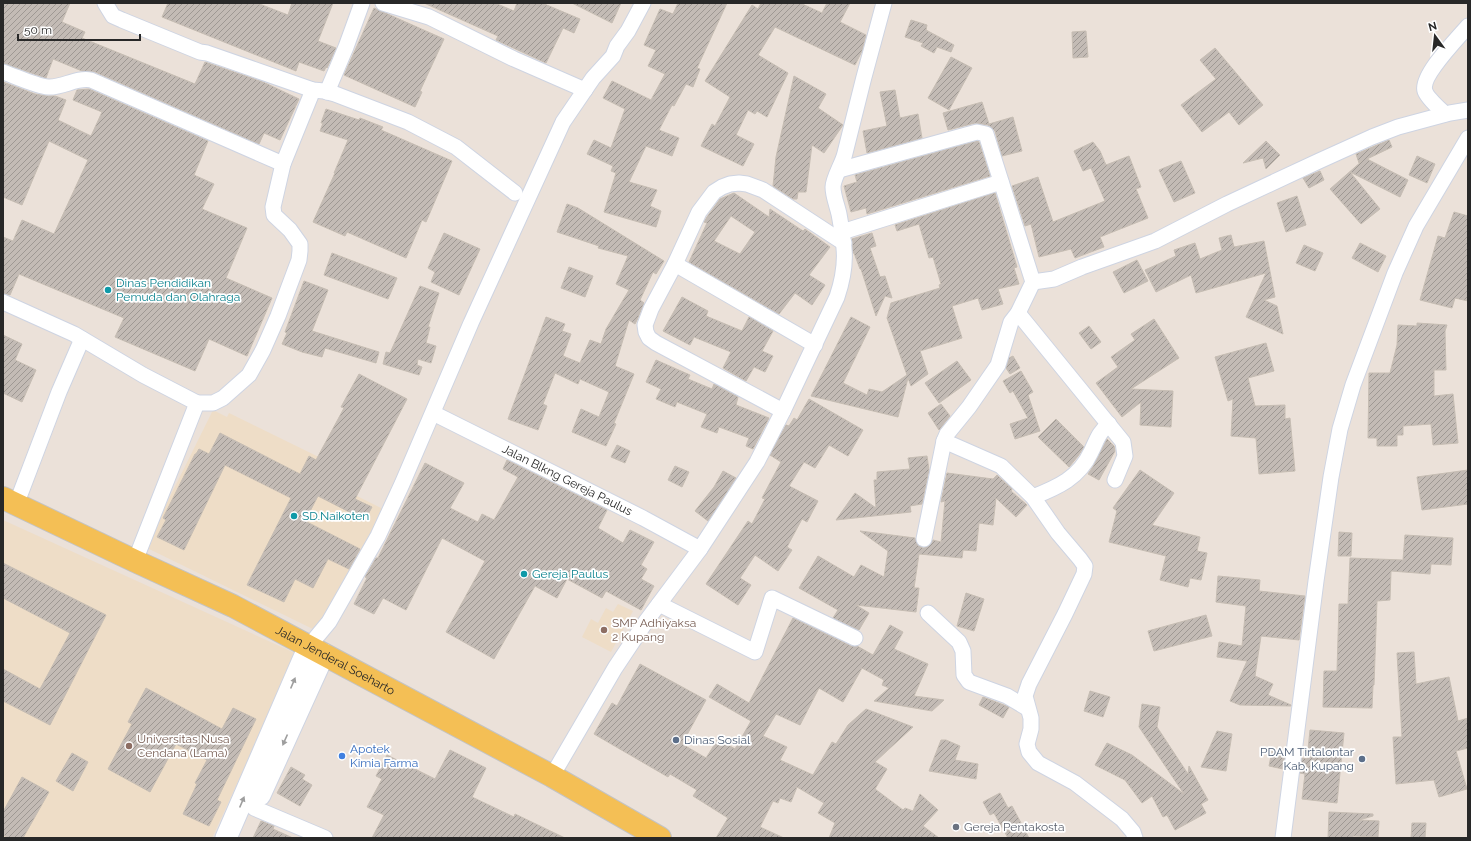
<svg xmlns="http://www.w3.org/2000/svg" width="1471" height="841" viewBox="0 0 1471 841" font-family="Raleway,sans-serif">
	<style>
		.education { fill: #eeddc7 }
		.building { fill: url(#building-hatch); stroke: #c6bdb3; fill-rule: evenodd }
		.lines { fill: none; stroke-linecap: round; stroke-linejoin: round }
		.street-casing { stroke: #ced4e2; stroke-width: 17 }
		.secondary-casing { stroke: #ced4e2; stroke-width: 23 }
		.primary-casing { stroke: #c3c3c3; stroke-width: 24 }
		.street { stroke: #fff; stroke-width: 15 }
		.secondary { stroke: #fff; stroke-width: 21 }
		.primary { stroke: #f4bf55; stroke-width: 22 }
		.oneway { fill: #9e9e9e }
		.culture-dot { fill: #0f9aa8; stroke: #fff; stroke-width: 1.5 }
		.education-dot { fill: #8d6e63; stroke: #fff; stroke-width: 1.5 }
		.service-dot { fill: #5c6f8a; stroke: #fff; stroke-width: 1.5 }
		.shop-dot { fill: #3f7fe0; stroke: #fff; stroke-width: 1.5 }
		.worship-dot { fill: #6b7280; stroke: #fff; stroke-width: 1.5 }
		.labels { text-anchor: middle; dominant-baseline: central; stroke-width: 3.5; stroke-linejoin: round; paint-order: stroke }
		.culture-label { font-size: 12px; fill: #0d838f; stroke: #fff; text-anchor: start }
		.street-label { font-size: 12px; fill: #282828; stroke: #fff }
		.education-label { font-size: 12px; fill: #785e54; stroke: #fff; text-anchor: start }
		.service-label { font-size: 12px; fill: #4e5e75; stroke: #fff; text-anchor: start }
		.shop-label { font-size: 12px; fill: #366cbe; stroke: #fff; text-anchor: start }
		.worship-label { font-size: 12px; fill: #5b616d; stroke: #fff; text-anchor: start }
	</style>
	<defs>
		<pattern id="building-hatch" width="6" height="6" patternUnits="userSpaceOnUse"><rect width="6" height="6" fill="#c3bbb5"/><path d="M-1 1l2-2M0 6l6-6M5 7l2-2" fill="none" stroke="#9e9893"/></pattern>
	</defs>
	<rect width="100%" height="100%" fill="#ebe1d9"/>
	<g class="education">
		<polygon points="213,410 227,417 229,413 335,465 327,481 383,509 321,633 145,547"/>
		<polygon points="3,520 297,654 212,838 3,838"/>
		<polygon points="618,604 633,611 611,652 582,637 591,619 598,623 606,608 613,612"/>
	</g>
	<g class="building">
		<polygon points="3,3 70,3 62,22 85,32 82,38 195,84 205,62 263,82 299,99 280,140 264,133 259,144 95,72 82,71 53,59 46,78 40,76 3,63"/>
		<polygon points="168,3 257,3 288,15 292,3 333,3 318,41 336,48 327,68 326,67 324,71 299,62 296,71 162,17"/>
		<polygon points="424,3 495,3 514,11 517,3 542,3 580,19 574,33 563,28 546,63 496,40 498,36"/>
		<polygon points="572,3 621,3 612,23"/>
		<polygon points="678,3 727,3 697,68 700,69 693,87 686,84 674,106 672,105 659,130 679,138 672,156 646,146 629,182 657,190 650,206 661,211 656,227 604,212 616,173 611,171 613,166 587,154 594,140 611,148 625,109 603,98 612,81 651,100 665,74 648,66 656,50 644,45 660,9 673,14"/>
		<polygon points="761,3 800,3 822,13 827,3 850,3 840,22 866,35 862,51 855,65 775,27 758,55 788,73 767,117 757,111 755,114 748,110 736,135 754,144 743,166 701,146 712,124 715,126 730,97 705,81 752,5 758,9"/>
		<polygon points="374,8 444,39 420,91 422,92 415,107 344,75"/>
		<polygon points="911,20 927,25 926,30 954,45 951,52 937,47 934,53 921,46 923,43 905,37"/>
		<polygon points="1086,31 1088,57 1073,58 1072,32"/>
		<polygon points="1215,48 1263,105 1239,125 1229,112 1202,132 1181,105 1216,79 1200,60"/>
		<polygon points="951,57 972,68 949,110 928,98"/>
		<polygon points="794,76 826,94 818,108 843,125 824,153 812,145 806,192 798,192 797,199 793,199 773,186 776,157"/>
		<polygon points="3,82 35,94 47,96 55,96 66,100 58,120 91,136 102,112 73,100 77,90 89,89 208,141 194,175 214,184 202,209 247,228 226,278 272,298 247,356 209,339 195,371 115,337 124,318 19,274 10,295 3,293 3,237 13,241 22,220 54,234 88,160 49,141 22,205 3,197"/>
		<polygon points="895,90 900,118 918,114 922,138 867,153 863,131 887,126 880,92"/>
		<polygon points="982,102 989,124 1013,117 1022,151 1002,156 995,131 992,128 988,125 975,123 948,130 943,113"/>
		<polygon points="326,109 359,120 360,118 383,127 381,130 452,161 426,222 422,220 406,258 347,232 345,236 313,222 335,173 334,173 348,140 320,131 323,123 321,123"/>
		<polygon points="1389,140 1392,147 1367,159 1408,180 1400,197 1350,172 1380,209 1361,224 1330,189 1362,161 1359,163 1356,154"/>
		<polygon points="977,141 979,142 990,176 867,214 866,208 851,212 844,186 857,182 855,175"/>
		<polygon points="1266,141 1280,155 1266,169 1263,158 1243,163"/>
		<polygon points="1093,142 1100,151 1106,165 1129,156 1141,187 1136,189 1148,218 1100,237 1104,247 1075,258 1071,249 1039,257 1031,224 1025,226 1012,186 1038,177 1053,222 1105,201 1091,168 1083,171 1074,151"/>
		<polygon points="1417,156 1435,164 1427,183 1409,175"/>
		<polygon points="1181,161 1195,193 1174,202 1159,170"/>
		<polygon points="1320,171 1324,180 1309,188 1303,178"/>
		<path d="M734 193 769 217 770 209 803 231 805 229 830 247 809 275 825 285 812 305 795 293 779 314 689 262 707 223 704 222 707 217 720 199ZM731 216 755 232 740 254 714 241Z"/>
		<polygon points="995,193 1017,267 1014,268 1019,284 998,289 1003,304 982,310 978,298 952,306 962,338 920,351 928,374 911,386 908,378 898,417 811,396 851,317 870,327 843,383 867,395 869,389 882,392 907,375 887,318 891,303 940,288 939,285 941,284 933,257 929,258 919,224 897,231 895,225"/>
		<polygon points="1297,196 1306,225 1286,232 1277,203"/>
		<polygon points="567,204 578,208 664,261 656,274 653,272 640,300 644,303 637,320 635,324 629,320 615,366 634,374 614,423 616,424 606,446 572,432 581,409 599,417 609,392 580,379 578,384 555,373 543,404 547,406 538,430 508,419 546,317 565,324 562,331 571,334 563,356 580,363 590,340 601,344 606,329 629,290 616,284 628,256 598,248 599,246 557,232"/>
		<polygon points="1454,212 1468,216 1468,301 1455,298 1452,308 1420,300 1438,236 1445,238"/>
		<polygon points="444,233 480,249 459,295 431,282 435,272 428,268"/>
		<polygon points="872,233 876,246 870,248 880,277 885,276 892,298 885,296 876,316 861,269 860,269 854,253 853,253 852,239"/>
		<polygon points="1231,235 1234,247 1264,241 1275,297 1264,300 1277,306 1283,334 1246,317 1266,273 1196,293 1191,275 1156,292 1145,270 1176,256 1174,250 1195,243 1200,259 1222,250 1219,238"/>
		<polygon points="1360,243 1386,256 1378,272 1352,258"/>
		<polygon points="1304,245 1323,253 1315,271 1296,263"/>
		<polygon points="332,253 397,278 388,299 324,275"/>
		<polygon points="1137,260 1148,281 1124,293 1113,272"/>
		<polygon points="569,267 593,276 585,297 561,288"/>
		<polygon points="304,281 328,290 312,331 379,352 376,363 325,348 322,357 302,352 282,344 287,333 285,332"/>
		<polygon points="420,286 439,293 428,327 430,327 426,343 436,346 431,363 418,359 417,365 422,367 419,375 383,364 386,352 390,353"/>
		<polygon points="682,297 708,311 706,316 742,331 749,317 773,331 762,351 773,356 765,372 754,367 746,381 723,368 731,352 694,337 690,345 663,331"/>
		<polygon points="1154,319 1179,358 1131,389 1173,391 1171,427 1140,425 1141,402 1122,417 1096,383 1118,367 1111,357 1135,340 1131,334"/>
		<polygon points="1417,323 1447,325 1445,331 1446,370 1434,370 1434,396 1453,394 1458,443 1433,445 1431,424 1403,426 1403,435 1397,435 1397,446 1377,446 1377,438 1368,438 1369,373 1390,373 1397,345 1398,325 1417,326"/>
		<polygon points="1089,326 1101,342 1091,349 1079,333"/>
		<polygon points="3,335 22,344 15,360 36,370 22,402 3,393"/>
		<polygon points="1266,343 1274,371 1248,378 1255,406 1285,405 1285,419 1290,418 1295,471 1259,474 1256,438 1231,436 1233,399 1228,401 1215,357"/>
		<polygon points="1013,356 1020,368 1010,374 1006,368 1009,358"/>
		<polygon points="656,360 690,375 688,379 712,389 714,384 738,397 736,405 769,418 753,449 746,446 749,438 719,427 717,433 701,427 707,414 677,402 675,407 656,399 661,389 646,382"/>
		<polygon points="957,361 971,380 939,403 925,383"/>
		<polygon points="1021,371 1033,392 1028,395 1040,431 1015,439 1010,424 1028,418 1013,391 1010,393 1003,381"/>
		<polygon points="359,374 407,399 355,499 372,507 365,520 318,496 305,521 360,549 349,569 328,559 313,588 295,579 284,602 247,585 291,498 225,465 184,550 157,537 166,520 163,518 195,454 196,454 199,449 209,454 220,433 300,474 309,456 316,460 344,408 341,407"/>
		<polygon points="809,399 863,430 848,456 829,445 815,468 804,462 789,486 818,501 807,522 802,519 787,547 792,550 778,571 755,555 740,578 751,585 738,605 706,584 748,521 752,524 765,499 762,498 781,462 770,455 786,425 789,426 794,418 797,420"/>
		<polygon points="941,404 950,416 939,430 928,413"/>
		<polygon points="1056,419 1084,447 1078,456 1069,467 1038,437"/>
		<polygon points="1107,439 1114,446 1115,451 1099,480 1088,474 1094,465"/>
		<polygon points="617,445 630,451 625,463 611,457"/>
		<polygon points="927,456 929,470 922,504 910,506 911,512 836,520 855,493 876,508 874,480 877,480 877,472 910,469 908,458"/>
		<polygon points="507,460 607,510 598,528 623,543 630,530 654,542 641,565 647,569 641,579 654,586 641,610 606,591 602,598 567,579 557,598 535,586 494,659 446,632 485,561 442,538 406,610 383,598 374,614 354,604 367,578 365,577 376,558 378,558 425,463 464,483 450,508 478,522 482,514 494,520 518,477 503,469"/>
		<polygon points="675,466 689,472 682,487 668,480"/>
		<polygon points="1140,470 1174,493 1152,525 1200,537 1197,551 1207,553 1201,580 1190,578 1188,587 1160,580 1166,556 1109,542 1117,511 1113,508"/>
		<polygon points="1468,470 1468,504 1422,510 1417,477"/>
		<polygon points="723,471 736,478 708,521 695,511 714,487"/>
		<polygon points="947,473 993,479 997,475 1012,489 1011,491 1027,505 1016,517 996,498 993,525 979,523 976,551 963,550 962,558 919,554 914,588 919,588 916,612 856,605 869,613 859,630 833,618 838,610 799,588 818,556 854,577 861,565 884,577 888,551 860,531 915,538 918,545 923,548 930,545 933,540 941,542 945,501 941,502"/>
		<polygon points="1339,532 1352,533 1351,556 1338,556"/>
		<polygon points="1405,535 1453,538 1451,565 1431,564 1430,574 1391,571 1390,600 1377,601 1374,685 1373,685 1372,708 1323,707 1324,671 1337,671 1339,604 1348,604 1350,558 1403,560"/>
		<polygon points="3,563 106,615 50,725 3,701 3,669 40,689 70,633 3,598"/>
		<polygon points="1218,576 1260,580 1259,591 1305,596 1299,640 1261,636 1255,676 1273,684 1268,695 1291,705 1291,706 1240,705 1230,701 1247,661 1217,657 1219,642 1242,646 1246,606 1216,602"/>
		<polygon points="966,593 984,599 974,631 957,626"/>
		<polygon points="1206,615 1212,636 1154,651 1148,631"/>
		<polygon points="793,618 851,646 857,646 873,655 890,625 903,632 894,649 928,664 914,696 944,700 932,711 874,701 889,688 882,685 884,680 862,668 843,702 819,688 800,725 776,714 763,736 787,747 780,760 813,775 832,742 836,744 848,725 866,709 913,727 875,762 887,769 875,789 903,810 905,808 913,811 920,794 938,810 923,826 939,838 829,838 835,823 818,813 824,803 797,787 791,802 780,798 778,803 773,801 760,827 784,838 716,838 728,818 693,796 697,790 670,774 668,777 594,734 612,703 617,706 640,664 706,700 682,744 706,758 718,739 735,749 751,721 709,697 717,684 749,703"/>
		<polygon points="1414,652 1416,684 1449,677 1458,721 1468,718 1468,748 1456,751 1467,789 1439,797 1434,780 1396,784 1393,737 1402,737 1397,653"/>
		<polygon points="146,688 222,729 233,708 256,719 217,800 221,802 209,826 183,814 197,784 195,783 207,760 176,744 150,792 108,769 132,724 128,722"/>
		<polygon points="1090,691 1110,697 1103,717 1084,711"/>
		<polygon points="983,697 1009,707 1003,718 979,705"/>
		<polygon points="1142,704 1160,707 1157,727 1188,774 1189,766 1208,800 1201,804 1206,813 1175,830 1167,815 1163,817 1152,796 1142,803 1125,780 1095,765 1107,743 1132,755 1184,794 1139,727"/>
		<polygon points="1310,730 1344,733 1337,803 1302,799 1305,774 1300,773 1302,758 1307,759"/>
		<polygon points="1217,731 1232,734 1226,771 1201,767"/>
		<polygon points="941,740 946,740 960,746 955,760 978,764 976,779 929,771"/>
		<polygon points="450,750 486,768 472,797 514,817 515,814 565,838 372,838 384,815 367,807 382,779 376,776 387,755 435,779"/>
		<polygon points="1272,751 1285,754 1283,769 1269,766"/>
		<polygon points="72,753 88,762 73,791 56,781"/>
		<polygon points="291,767 305,775 302,779 312,785 300,806 277,793"/>
		<polygon points="22,777 49,792 23,838 9,838 3,835 3,812"/>
		<polygon points="1000,793 1008,808 1012,806 1029,838 1008,838 994,813 990,815 983,802"/>
		<polygon points="1329,812 1373,814 1373,816 1359,820 1379,821 1378,837 1353,836 1353,838 1328,838"/>
		<polygon points="261,821 274,826 273,829 293,838 253,838"/>
		<polygon points="1412,823 1426,823 1425,838 1411,838"/>
	</g>
	<g class="lines">
		<g class="street-casing">
			<g id="street">
				<polyline points="105,3 113,16 122,20 200,52 207,53 313,90 324,91 335,94 408,122 456,147 515,193"/>
				<polyline points="383,3 429,17 514,59 585,90"/>
				<path d="M3 72C15 76 36 86 48 87 63 88 76 77 91 80L283 164"/>
				<polyline points="327,92 346,47 362,3"/>
				<path d="M1445 114C1440 109 1427 98 1425 91 1420 76 1458 38 1468 26"/>
				<polyline points="839,170 966,135 977,132 986,134 1033,282"/>
				<polyline points="842,232 1001,182"/>
				<polyline points="675,264 815,345"/>
				<polyline points="3,302 74,334 143,375 197,403 135,561"/>
				<polyline points="1018,313 1123,442 1125,456 1115,480"/>
				<polyline points="197,403 213,403 223,398 249,375 263,350 278,316 299,260 300,251 300,244 290,230 274,215 273,207 283,164 313,90"/>
				<polyline points="783,411 656,343 649,338 646,332 645,325 651,309 675,264 699,212 714,192 722,187 730,184 739,183 747,184 763,190 844,243"/>
				<path id="s1" d="M433 413 643 518 700 549"/>
				<polyline points="944,441 1001,466 1033,497 1058,533 1080,559 1085,566 1084,574 1065,614 1029,684 1025,696 1031,718 1031,729 1027,744 1029,752 1038,763 1075,783 1122,819 1133,832 1135,838"/>
				<path d="M1033 497C1058 487 1079 478 1091 452 1097 440 1098 433 1109 424"/>
				<polyline points="16,505 59,392 82,339"/>
				<polyline points="924,539 944,441 947,434 969,407 998,365 1011,322 1018,313 1033,282 1054,279 1082,267 1155,241 1227,204 1319,161 1372,137 1398,127 1450,113 1468,110"/>
				<polyline points="659,604 755,652 772,598 855,638"/>
				<polyline points="928,613 959,642 963,651 964,675 969,682 1007,696 1027,708"/>
				<polyline points="309,646 329,622 378,536 402,484 471,323 563,122 593,78 613,56 617,46 628,31 643,3"/>
				<path d="M552 776 615 668 647 620 700 549 757 462 783 411 837 297C848 264 845 247 839 214 837 205 833 196 833 187 833 178 843 163 845 153 857 103 870 53 884 3"/>
				<polyline points="254,808 325,838"/>
				<polyline points="1283,838 1316,581 1331,477 1340,429 1353,385 1395,273 1416,226 1468,138"/>
			</g>
		</g>
		<g class="secondary-casing">
			<g id="secondary">
				<polyline points="260,795 324,654"/>
				<polyline points="226,838 309,646"/>
			</g>
		</g>
		<g class="primary-casing">
			<g id="primary">
				<path id="s2" d="M3 498 135 561 233 606 552 776 660 838"/>
			</g>
		</g>
		<use href="#street" class="street"/>
		<use href="#secondary" class="secondary"/>
		<use href="#primary" class="primary"/>
	</g>
	<defs><path id="oneway-solid" d="M-6-.8H1V-3.2L6.5 0L1 3.2V.8H-6Z"/></defs>
	<g class="oneway">
		<use href="#oneway-solid" transform="translate(293 683) rotate(-67)"/>
		<use href="#oneway-solid" transform="translate(285 740) rotate(114)"/>
		<use href="#oneway-solid" transform="translate(242 802) rotate(-67)"/>
	</g>
	<g class="culture-dot">
		<circle cx="108" cy="290" r="4"/>
		<circle cx="294" cy="516" r="4"/>
		<circle cx="524" cy="574" r="4"/>
	</g>
	<g class="education-dot">
		<circle cx="604" cy="630" r="4"/>
		<circle cx="129" cy="746" r="4"/>
	</g>
	<g class="service-dot">
		<circle cx="676" cy="740" r="4"/>
		<circle cx="1362" cy="759" r="4"/>
	</g>
	<circle class="shop-dot" cx="342" cy="756" r="4"/>
	<circle class="worship-dot" cx="956" cy="827" r="4"/>
	<g class="labels">
		<g class="culture-label">
			<text x="116" y="283">Dinas Pendidikan<tspan x="116" dy="14">Pemuda dan Olahraga</tspan></text>
			<text x="302" y="516">SD.Naikoten</text>
			<text x="532" y="574">Gereja Paulus</text>
		</g>
		<g class="street-label">
			<text stroke="none"><textPath href="#s1" startOffset="150">Jalan Blkng Gereja Paulus</textPath></text>
			<text stroke="none"><textPath href="#s2" startOffset="370">Jalan Jenderal Soeharto</textPath></text>
		</g>
		<g class="education-label">
			<text x="612" y="623">SMP Adhiyaksa<tspan x="612" dy="14">2 Kupang</tspan></text>
			<text x="137" y="739">Universitas Nusa<tspan x="137" dy="14">Cendana (Lama)</tspan></text>
		</g>
		<g class="service-label">
			<text x="684" y="740">Dinas Sosial</text>
			<text x="1354" y="752" text-anchor="end">PDAM Tirtalontar<tspan x="1354" dy="14">Kab, Kupang</tspan></text>
		</g>
		<g class="shop-label">
			<text x="350" y="749">Apotek<tspan x="350" dy="14">Kimia Farma</tspan></text>
		</g>
		<g class="worship-label">
			<text x="964" y="827">Gereja Pentakosta</text>
		</g>
	</g>
	<rect width="1471" height="841" fill="none" stroke="#282828" stroke-width="8"/>
	<g transform="translate(1435 36) rotate(345)" stroke="#ffffff" stroke-width="3" paint-order="stroke">
	<path d="M0-3L7 15L0 10L-7 15Z" fill="#282828"/>
	<text y="-6" font-size="11" font-weight="bold" text-anchor="middle" fill="#282828">N</text>
	</g>
	<path d="M18 34v6h122v-6" fill="none" stroke="#282828" stroke-width="2"/>
	<text x="24" y="34" font-size="12" fill="#282828" stroke="#ffffff" stroke-width="3" paint-order="stroke">50 m</text>
</svg>
